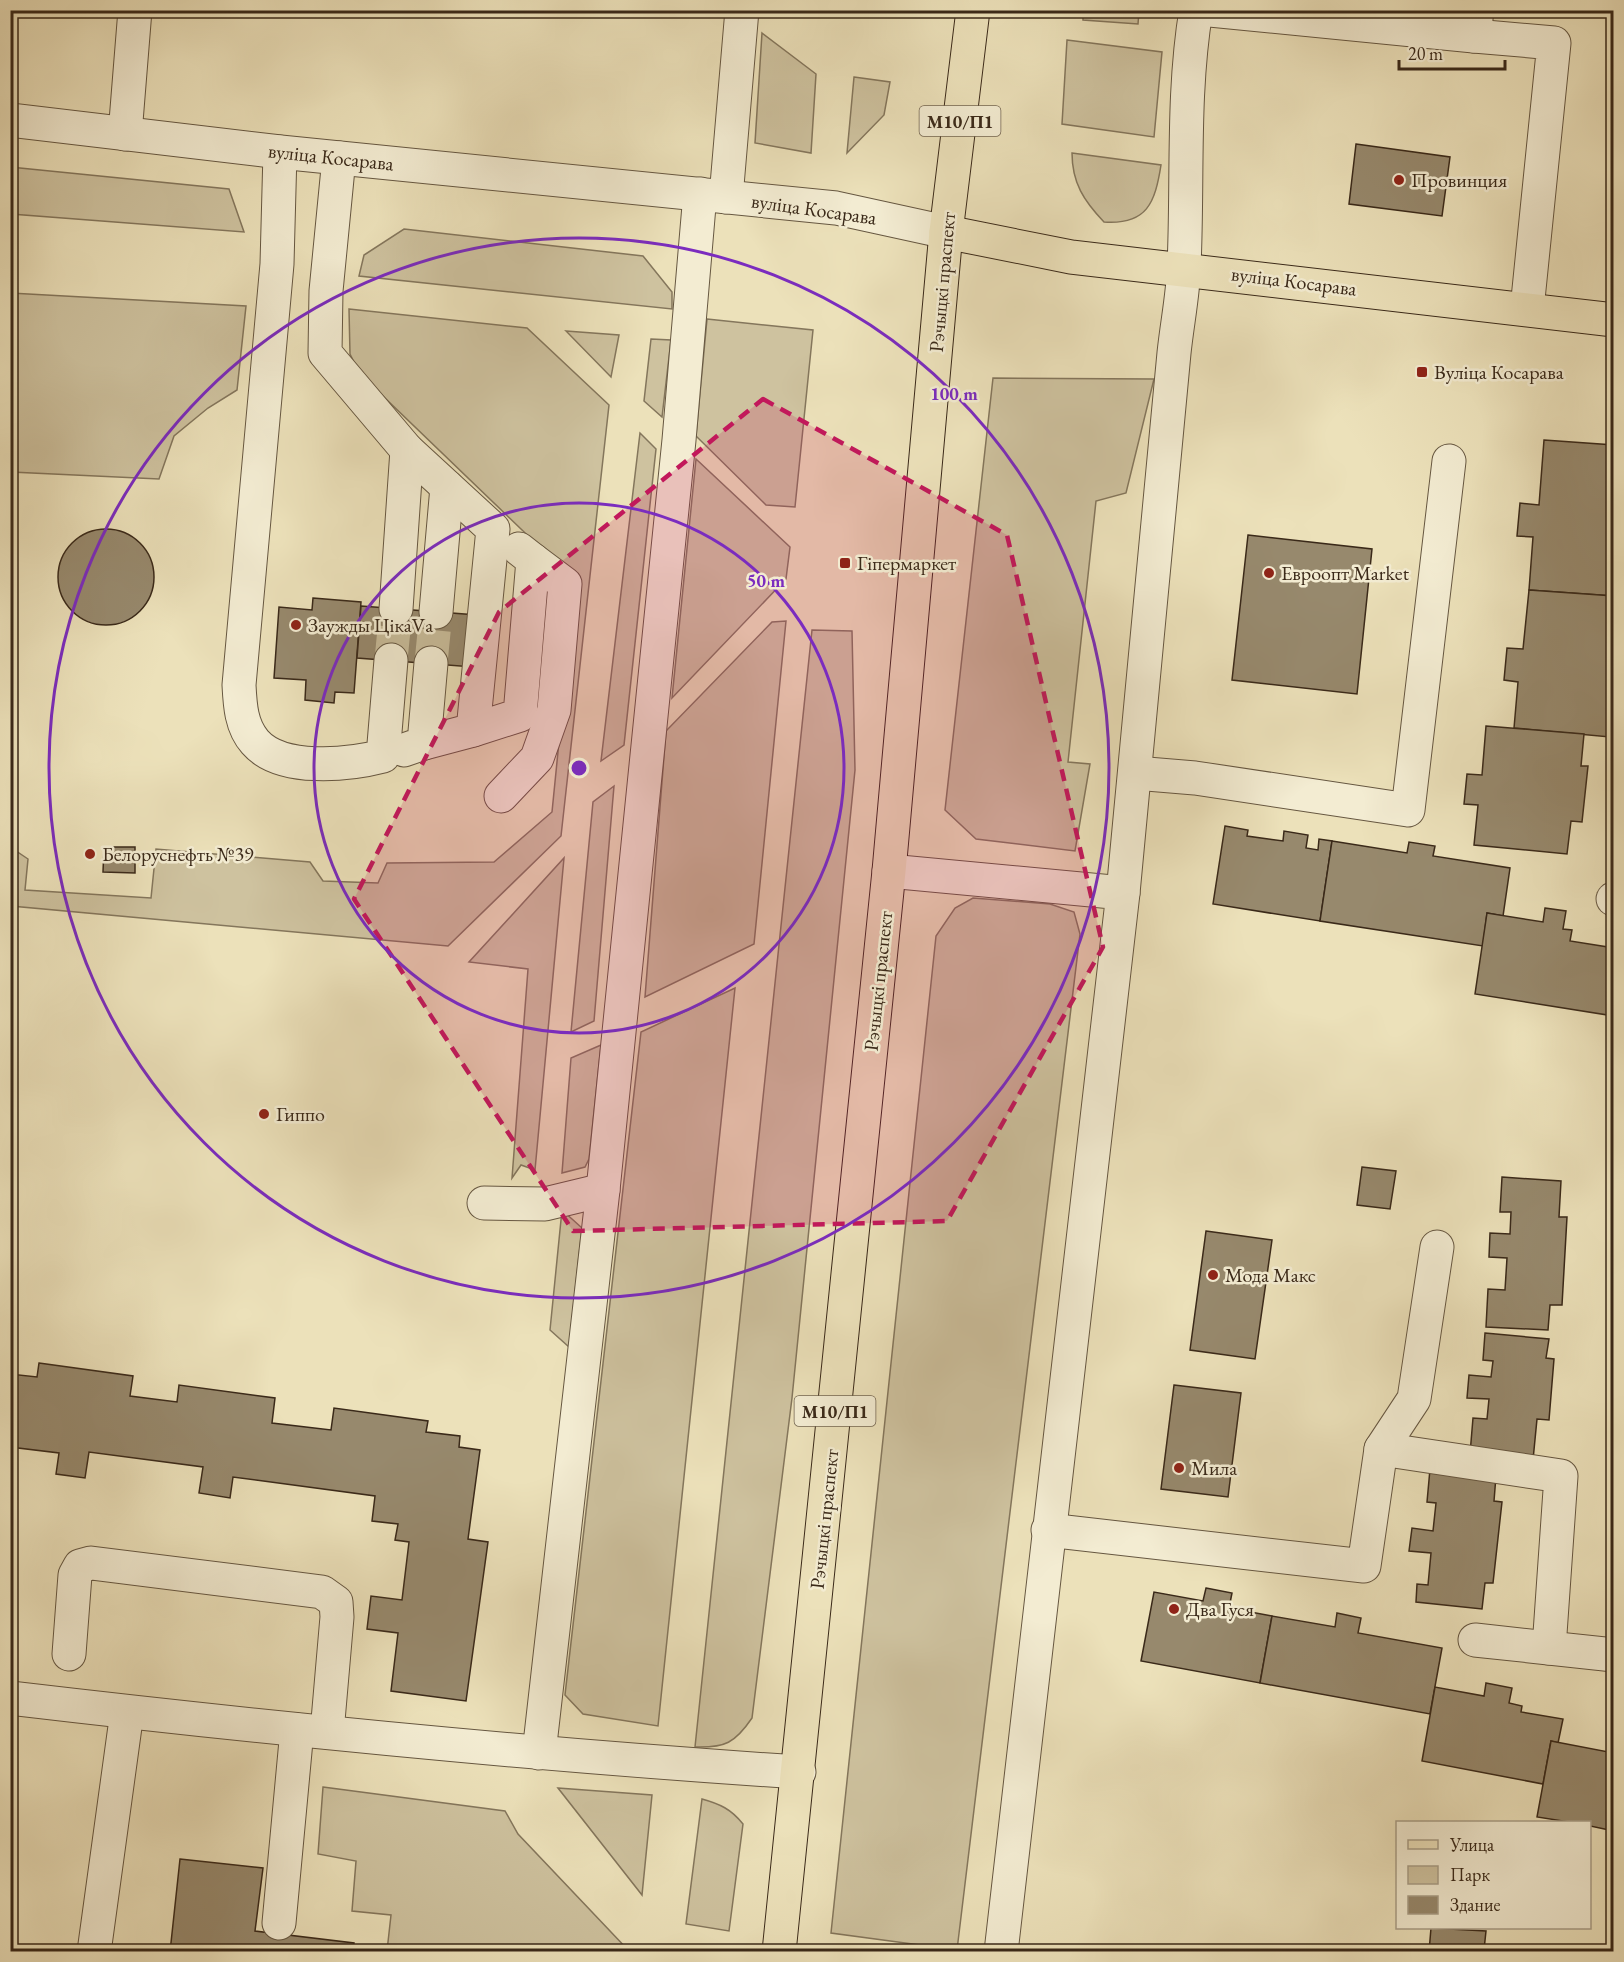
<svg xmlns="http://www.w3.org/2000/svg" width="1624" height="1962" viewBox="0 0 1624 1962" font-family="'EB Garamond',serif">
	<style>
		.green { fill: #cec29f; stroke: #84765c; stroke-width: 1.5 }
		.building { fill: #97896d; stroke: #3a2919; stroke-width: 1.5 }
		.lines { fill: none; stroke-linecap: round; stroke-linejoin: round }
		.minor-tunnel { stroke: #c8bc9a; stroke-width: 33; stroke-dasharray: 33 16; stroke-linecap: butt }
		.minor-casing { stroke: #665741; stroke-width: 35 }
		.major-casing { stroke: #3a2919; stroke-width: 35 }
		.minor { stroke: #f3ecd2; stroke-width: 33 }
		.major { stroke: #ece1ba; stroke-width: 33 }
		.marked { fill: #c2185b; fill-opacity: 0.2; stroke: #c2185b; stroke-width: 4.5; stroke-dasharray: 12 8; stroke-linejoin: round }
		.ring { fill: none; stroke: #7b2cbf; stroke-width: 3 }
		.poi-dot { fill: #8f2418; stroke: #f3ecd2; stroke-width: 2 }
		.labels { text-anchor: middle; dominant-baseline: central; stroke-width: 5; stroke-linejoin: round; paint-order: stroke }
		.shield { fill: #f3ecd2; stroke: #726450; stroke-width: 1.5 }
		.shield-label { font-size: 18px; font-weight: bold; fill: #3a2919 }
		.street-label { font-size: 20px; fill: #3a2919; stroke: #f3ecd2 }
		.poi-label { font-size: 20px; fill: #3a2919; stroke: #f3ecd2; text-anchor: start }
		.centre { fill: #7b2cbf; stroke: #f3ecd2; stroke-width: 3 }
		.ring-label { font-size: 18px; text-anchor: middle; font-weight: bold; fill: #7b2cbf; stroke: #f3ecd2; stroke-width: 5; stroke-linejoin: round; paint-order: stroke }
	</style>
	<rect width="100%" height="100%" fill="#ece1ba"/>
	<filter id="stains"><feTurbulence type="fractalNoise" baseFrequency=".00333" numOctaves="4"/><feColorMatrix values="0 0 0 0 .2 0 0 0 0 .09 0 0 0 0 .02 0 0 0 .5 -.17"/></filter>
	<radialGradient id="worn" r=".72"><stop offset=".6" stop-color="#630" stop-opacity="0"/><stop offset="1" stop-color="#630" stop-opacity=".3"/></radialGradient>
	<g class="green">
		<polygon points="1083,11 1139,11 1138,24 1083,20"/>
		<polygon points="762,33 816,74 811,153 755,143"/>
		<polygon points="1067,40 1162,52 1154,137 1062,124"/>
		<polygon points="854,77 890,82 884,115 847,153"/>
		<path d="M1072 153 1161 165C1155 203 1147 225 1104 222 1084 201 1072 183 1072 153Z"/>
		<polygon points="10,167 229,189 244,232 11,214"/>
		<polygon points="404,229 643,256 672,292 672,309 359,276 364,255"/>
		<polygon points="10,293 246,306 237,390 208,408 174,436 159,479 11,472"/>
		<polygon points="349,309 527,328 609,405 561,836 448,946 11,906 10,847 28,859 25,890 151,898 156,849 310,862 323,881 378,883 387,863 494,862 552,812 575,581 360,374 350,354"/>
		<polygon points="707,319 813,330 795,507 766,505 696,436"/>
		<polygon points="566,331 619,335 611,377"/>
		<polygon points="651,339 671,340 662,417 644,401"/>
		<polygon points="993,378 1154,379 1126,493 1096,501 1068,762 1090,764 1075,851 976,839 945,810"/>
		<polygon points="640,433 656,449 624,745 601,761"/>
		<polygon points="696,459 790,547 786,579 672,698"/>
		<polygon points="786,621 754,944 645,997 666,731 772,622"/>
		<path d="M812 630 852 631 855 770 792 1398 752 1718C735 1743 725 1748 695 1747Z"/>
		<polygon points="614,786 594,1021 571,1032 593,802"/>
		<polygon points="564,858 535,1170 521,1165 512,1178 528,969 469,962"/>
		<polygon points="973,898 1050,904 1074,912 1080,934 957,1950 831,1933 936,936 955,908"/>
		<polygon points="735,988 658,1726 583,1714 565,1695 641,1032"/>
		<polygon points="601,1045 589,1159 585,1167 562,1173 571,1058"/>
		<polygon points="562,1210 582,1228 569,1347 550,1330"/>
		<polygon points="323,1787 505,1811 518,1834 629,1951 387,1951 391,1915 352,1911 356,1861 318,1854"/>
		<polygon points="558,1788 652,1795 642,1895"/>
		<path d="M702 1799C720 1804 731 1809 743 1824L729 1931 686 1924Z"/>
	</g>
	<g class="building">
		<polygon points="1356,144 1450,157 1442,216 1349,204"/>
		<polygon points="1544,440 1614,445 1614,596 1529,590 1533,537 1517,536 1520,503 1539,505"/>
		<circle cx="106" cy="577" r="48"/>
		<polygon points="1248,535 1372,549 1357,694 1232,680"/>
		<polygon points="1529,590 1614,596 1614,710 1610,737 1514,728 1518,682 1504,680 1507,648 1523,649"/>
		<polygon points="313,598 361,602 354,693 335,692 334,703 305,700 306,680 274,678 279,607 312,610"/>
		<polygon points="361,606 477,615 473,667 357,658"/>
		<polygon points="1486,726 1584,734 1581,766 1588,766 1582,822 1571,821 1567,854 1474,845 1478,805 1464,804 1467,774 1482,775"/>
		<polygon points="1225,826 1248,830 1247,836 1283,841 1284,831 1308,835 1306,848 1318,850 1319,839 1332,841 1320,921 1213,904"/>
		<polygon points="1332,841 1407,853 1409,842 1435,846 1433,856 1510,868 1503,916 1487,913 1483,946 1320,921"/>
		<polygon points="104,847 135,847 135,873 103,872"/>
		<polygon points="1545,908 1566,911 1563,929 1572,930 1570,941 1614,948 1614,1016 1475,994 1487,913 1543,922"/>
		<polygon points="1362,1167 1396,1171 1390,1209 1357,1205"/>
		<polygon points="1502,1177 1561,1181 1559,1217 1567,1217 1562,1305 1550,1305 1548,1330 1486,1327 1488,1289 1505,1290 1507,1258 1489,1257 1490,1233 1510,1234 1511,1212 1500,1212"/>
		<polygon points="1206,1231 1272,1240 1255,1359 1190,1350"/>
		<polygon points="1485,1333 1549,1339 1546,1358 1554,1359 1549,1420 1537,1419 1533,1460 1470,1454 1473,1418 1487,1419 1489,1399 1467,1398 1469,1375 1491,1377 1493,1361 1483,1360"/>
		<polygon points="39,1363 133,1376 130,1396 177,1402 179,1385 275,1398 272,1423 331,1430 334,1408 428,1421 426,1432 460,1436 459,1447 480,1450 468,1539 488,1542 466,1701 391,1691 398,1633 367,1629 371,1596 402,1600 409,1542 395,1540 398,1524 372,1521 375,1496 233,1477 230,1498 199,1493 203,1467 89,1452 85,1478 56,1474 59,1453 10,1447 10,1374 37,1377"/>
		<polygon points="1174,1385 1241,1393 1228,1497 1161,1489"/>
		<polygon points="1430,1469 1496,1476 1494,1501 1502,1502 1493,1583 1485,1583 1482,1609 1416,1602 1417,1584 1428,1585 1431,1553 1409,1551 1412,1528 1433,1531 1436,1503 1427,1502"/>
		<polygon points="1206,1588 1232,1593 1229,1608 1272,1616 1260,1683 1141,1661 1154,1592 1203,1601"/>
		<polygon points="1337,1613 1361,1618 1358,1633 1442,1648 1430,1714 1260,1683 1272,1616 1335,1627"/>
		<polygon points="1486,1683 1512,1688 1509,1703 1522,1706 1521,1712 1563,1719 1558,1743 1551,1741 1543,1784 1422,1761 1435,1687 1484,1696"/>
		<polygon points="1551,1741 1614,1753 1614,1831 1590,1826 1590,1822 1569,1822 1537,1817"/>
		<polygon points="180,1859 263,1868 255,1931 354,1943 353,1952 170,1952"/>
		<polygon points="1431,1928 1486,1931 1484,1950 1492,1952 1429,1952"/>
	</g>
	<g class="lines">
		<g class="minor-tunnel">
			<polyline points="391,660 396,609"/>
			<polyline points="431,663 436,612"/>
		</g>
		<g class="minor-casing">
			<g id="minor">
				<polyline points="1210,10 1474,36 1477,10"/>
				<polyline points="1474,36 1554,43 1527,309"/>
				<polyline points="10,120 280,152 836,208 946,232"/>
				<polyline points="125,134 135,10"/>
				<path d="M280 152 277 264 239 685C240 705 241 726 255 742 281 772 348 765 383 756L391 660"/>
				<polyline points="339,158 326,291 325,353 407,450 396,609"/>
				<polyline points="726,197 742,10"/>
				<polyline points="407,450 493,529 473,730 424,743"/>
				<polyline points="436,612 447,487"/>
				<polyline points="473,730 520,715 533,560 519,549"/>
				<polyline points="404,750 424,743 431,663"/>
				<polyline points="1135,773 1195,778 1408,810 1449,461"/>
				<polyline points="501,796 537,758 554,710 565,584 533,560"/>
				<polyline points="889,871 1123,893 1001,1952"/>
				<path d="M1123 893 1174 353C1177 324 1183 295 1184 266 1188 181 1182 95 1196 10"/>
				<polyline points="1613,899 1614,899"/>
				<polyline points="484,1203 545,1204 603,1190"/>
				<polyline points="1381,1449 1561,1476 1549,1648"/>
				<polyline points="1048,1530 1364,1566 1381,1449 1414,1399 1437,1247"/>
				<polyline points="1475,1640 1614,1655"/>
				<polyline points="69,1654 75,1575 80,1566 91,1563 322,1592 336,1602 337,1617 327,1732"/>
				<path d="M10 1698C273 1729 536 1755 799 1772"/>
				<polyline points="539,1753 603,1190 679,440 700,194"/>
				<polyline points="279,1923 297,1730"/>
				<polyline points="94,1952 127,1712"/>
			</g>
		</g>
		<g class="major-casing">
			<g id="major">
				<polyline points="946,232 1071,257 1614,320"/>
				<polyline points="779,1952 889,871 946,232 973,10"/>
			</g>
		</g>
		<use href="#minor" class="minor"/>
		<use href="#major" class="major"/>
	</g>
	<path class="marked" d="M763 399 1007 535 1103 947 947 1221 573 1231 354 899 499 612Z"/>
	<g class="ring">
		<circle cx="579" cy="768" r="265"/>
		<circle cx="579" cy="768" r="530"/>
	</g>
	<g class="poi-dot">
		<circle cx="1399" cy="180" r="6"/>
		<rect x="1416" y="366" width="12" height="12" rx="3"/>
		<rect x="839" y="557" width="12" height="12" rx="3"/>
		<circle cx="1269" cy="573" r="6"/>
		<circle cx="296" cy="625" r="6"/>
		<circle cx="90" cy="854" r="6"/>
		<circle cx="264" cy="1114" r="6"/>
		<circle cx="1213" cy="1275" r="6"/>
		<circle cx="1179" cy="1468" r="6"/>
		<circle cx="1174" cy="1609" r="6"/>
	</g>
	<g class="labels">
		<g class="shield">
			<rect x="919.5" y="106" width="81" height="30" rx="4.5"/>
			<rect x="794.5" y="1396" width="81" height="30" rx="4.5"/>
		</g>
		<g class="shield-label">
			<text x="960" y="121">М10/П1</text>
			<text x="835" y="1411">М10/П1</text>
		</g>
		<g class="street-label">
			<text transform="translate(331 157) rotate(6)">вуліца Косарава</text>
			<text transform="translate(814 209) rotate(8)">вуліца Косарава</text>
			<text transform="translate(1294 281) rotate(7)">вуліца Косарава</text>
			<text transform="translate(942 282) rotate(-85)">Рэчыцкі праспект</text>
			<text transform="translate(878 981) rotate(-84)">Рэчыцкі праспект</text>
			<text transform="translate(824 1519) rotate(-84)">Рэчыцкі праспект</text>
		</g>
		<g class="poi-label">
			<text x="1411" y="180">Провинция</text>
			<text x="1434" y="372">Вуліца Косарава</text>
			<text x="857" y="563">Гіпермаркет</text>
			<text x="1281" y="573">Евроопт Market</text>
			<text x="308" y="625">Заужды ЦікаVа</text>
			<text x="102" y="854">Белоруснефть №39</text>
			<text x="276" y="1114">Гиппо</text>
			<text x="1225" y="1275">Мода Макс</text>
			<text x="1191" y="1468">Мила</text>
			<text x="1186" y="1609">Два Гуся</text>
		</g>
	</g>
	<circle cx="579" cy="768" r="9" class="centre"/>
	<g class="ring-label">
		<text x="954" y="400">100 m</text>
		<text x="766" y="587">50 m</text>
	</g>
	<rect width="1624" height="1962" fill="none" stroke="#ece1ba" stroke-width="36"/>
	<rect x="12" y="12" width="1600" height="1938" fill="none" stroke="#3a2919" stroke-width="3"/>
	<rect x="18" y="18" width="1588" height="1926" fill="none" stroke="#3a2919" stroke-width="1.5"/>
	<rect x="1396" y="1821" width="195" height="108" fill="#f3ecd2" stroke="#a99e88" stroke-width="1.5"/>
	<rect x="1408" y="1840" width="30" height="9" fill="#ece1ba" stroke="#a99e88" stroke-width="1.5"/>
	<text x="1450" y="1851" font-size="18" fill="#3a2919">Улица</text>
	<rect x="1408" y="1866" width="30" height="18" fill="#cec29f" stroke="#a99e88" stroke-width="1.5"/>
	<text x="1450" y="1881" font-size="18" fill="#3a2919">Парк</text>
	<rect x="1408" y="1896" width="30" height="18" fill="#97896d" stroke="#a99e88" stroke-width="1.5"/>
	<text x="1450" y="1911" font-size="18" fill="#3a2919">Здание</text>
	<path d="M1399 60v9h106v-9" fill="none" stroke="#3a2919" stroke-width="3"/>
	<text x="1408" y="60" font-size="18" fill="#3a2919" stroke="#f3ecd2" stroke-width="4.5" paint-order="stroke">20 m</text>
	<rect width="100%" height="100%" filter="url(#stains)"/>
	<rect width="100%" height="100%" fill="url(#worn)"/>
</svg>
